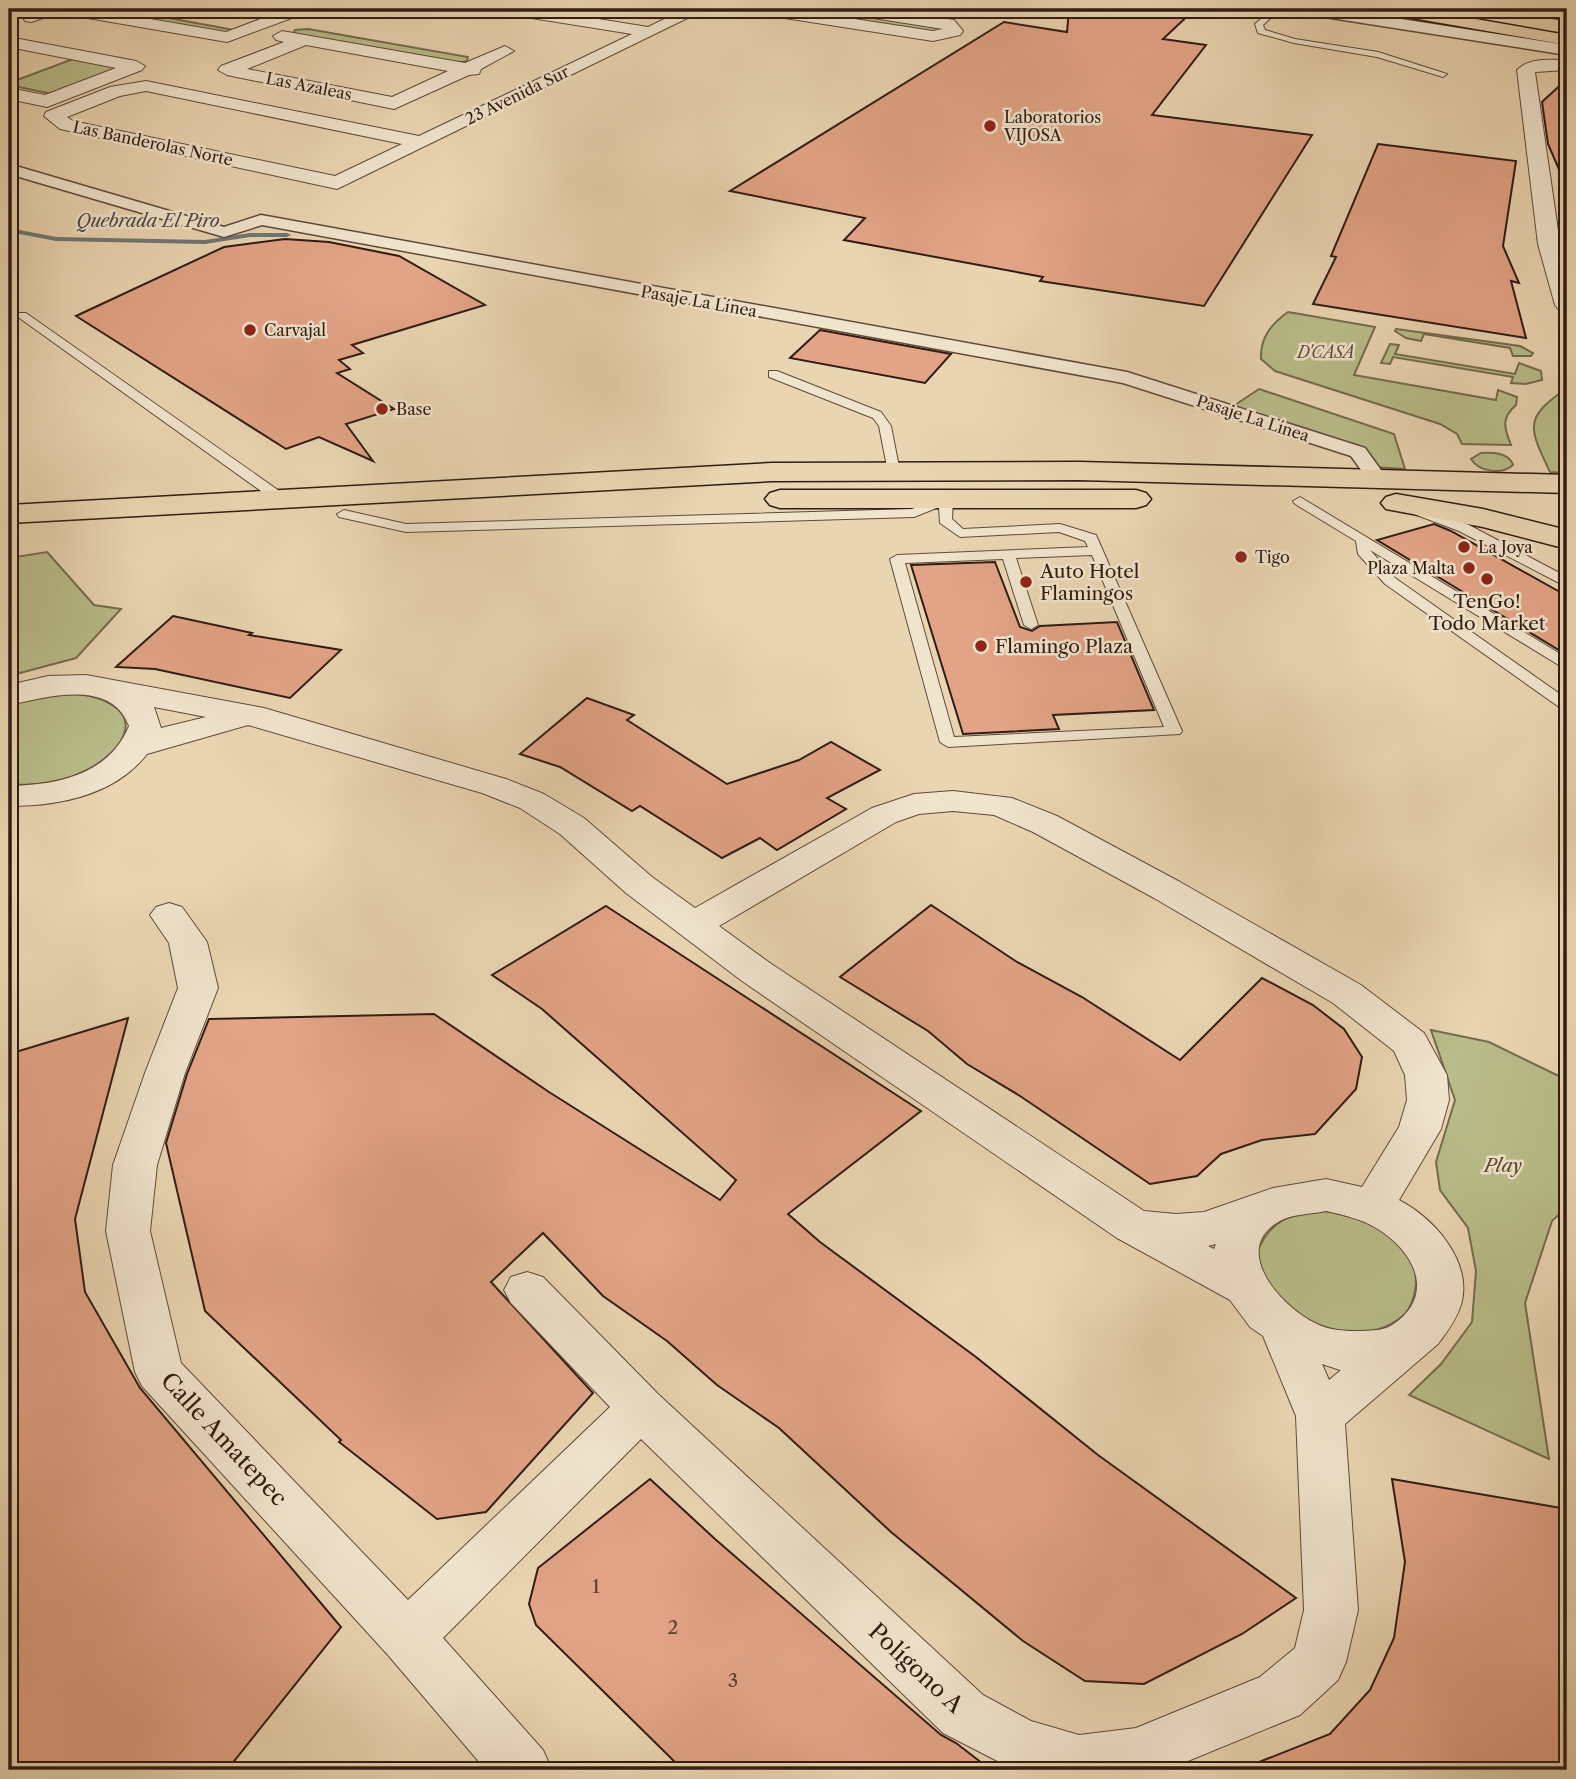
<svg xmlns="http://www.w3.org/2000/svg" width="1576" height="1779" viewBox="0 0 1576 1779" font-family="'Libre Caslon Text',serif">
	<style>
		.green { fill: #b9bd8a; stroke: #756c4e; stroke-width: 2 }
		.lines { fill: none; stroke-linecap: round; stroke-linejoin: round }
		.stream { fill: #707874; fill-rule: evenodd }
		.building { fill: #e2a386; stroke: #311c12; stroke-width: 2 }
		.service-casing { stroke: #5f4a3a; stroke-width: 2 }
		.pedestrian-casing { stroke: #5f4a3a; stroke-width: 3 }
		.minor-casing { stroke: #5f4a3a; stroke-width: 2 }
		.tertiary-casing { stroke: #5f4a3a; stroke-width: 3 }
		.primary-casing { stroke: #311c12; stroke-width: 3 }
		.trunk-casing { stroke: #311c12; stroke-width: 3 }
		.service { fill: #f1e4cd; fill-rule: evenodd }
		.pedestrian { fill: #f1e4cd; fill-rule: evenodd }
		.minor { fill: #f1e4cd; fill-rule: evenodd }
		.tertiary { fill: #f1e4cd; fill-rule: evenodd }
		.primary { fill: #ead5b2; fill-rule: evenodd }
		.trunk { fill: #ead5b2; fill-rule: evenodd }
		.poi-dot { fill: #8f2418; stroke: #f1e4cd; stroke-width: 2.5 }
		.labels { text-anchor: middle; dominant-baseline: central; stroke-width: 5; stroke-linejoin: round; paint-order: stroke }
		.far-street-label { font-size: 16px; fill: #311c12; stroke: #f1e4cd }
		.far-poi-label { font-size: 16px; fill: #311c12; stroke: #f1e4cd; text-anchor: start }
		.far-park-label { font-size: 16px; font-style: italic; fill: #5a4c36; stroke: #f1e4cd }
		.far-water-label { font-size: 18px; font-style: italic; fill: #504a43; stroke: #f1e4cd }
		.poi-label { font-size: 19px; fill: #311c12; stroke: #f1e4cd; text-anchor: start }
		.park-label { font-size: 19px; font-style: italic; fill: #5a4c36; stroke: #f1e4cd }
		.near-number-label { font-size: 19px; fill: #5d3e2f }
		.near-street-label { font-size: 23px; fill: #311c12; stroke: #f1e4cd }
	</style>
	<rect width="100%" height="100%" fill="#ead5b2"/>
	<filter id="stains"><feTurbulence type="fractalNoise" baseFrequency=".00286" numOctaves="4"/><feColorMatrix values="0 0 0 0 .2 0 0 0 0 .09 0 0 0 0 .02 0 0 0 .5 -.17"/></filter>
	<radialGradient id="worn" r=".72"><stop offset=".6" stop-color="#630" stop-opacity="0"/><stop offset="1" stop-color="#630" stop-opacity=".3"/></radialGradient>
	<g class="green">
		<polygon points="83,9 120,9 234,30 220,34"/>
		<polygon points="780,9 828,9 939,26 941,30 932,32"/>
		<polygon points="308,29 468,57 467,61 458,63 293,34 295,30"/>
		<polygon points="73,59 120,68 52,94 9,85 9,83"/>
		<path d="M1288 312 1375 327 1354 375 1496 400 1498 390 1517 397 1516 405C1501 418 1504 428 1511 445L1462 444 1457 434 1440 424 1275 371 1261 359C1260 338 1271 324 1288 312Z"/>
		<polygon points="1396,329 1520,346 1533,353 1531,356 1513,356 1510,348 1424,334 1421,341 1406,338 1395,331"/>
		<polygon points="1390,344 1399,345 1395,354 1515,374 1519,363 1541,371 1542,380 1526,384 1511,383 1513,377 1393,357 1390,364 1381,363"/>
		<path d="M1567 388V473L1550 472C1528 426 1524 418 1567 388Z"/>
		<polygon points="1259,389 1394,434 1405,469 1371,467 1362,452 1229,409"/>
		<path d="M1481 453C1493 452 1509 453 1513 465 1502 475 1479 472 1471 459Z"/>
		<polygon points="47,552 94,605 121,609 76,658 9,676 9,558"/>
		<path d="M62 693C77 694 92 695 105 701 144 719 120 751 94 766 69 781 37 787 9 784V704L35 697Z"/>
		<polygon points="1431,1030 1489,1042 1567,1080 1567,1207 1552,1221 1525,1303 1549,1459 1409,1395 1441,1364 1472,1322 1476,1271 1468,1228 1440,1190 1436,1162 1455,1100"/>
		<path d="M1323 1211C1361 1216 1417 1237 1416 1284 1415 1294 1412 1306 1405 1314 1381 1337 1342 1336 1313 1324 1304 1321 1295 1312 1287 1306 1282 1302 1274 1298 1270 1293 1263 1283 1260 1263 1257 1252 1271 1219 1289 1214 1323 1211Z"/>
	</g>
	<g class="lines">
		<polygon class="stream" points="9,228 56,237 205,240 250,233 287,233 291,235 287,237 250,237 205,244 56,241 9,232"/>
	</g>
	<g class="building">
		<polygon points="1069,9 1195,9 1163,39 1206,45 1152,115 1312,135 1204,306 1040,281 1043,277 844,240 865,218 730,191 1004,22 1067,32"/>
		<polygon points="1567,79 1567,188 1548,144 1542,102"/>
		<polygon points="1378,144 1516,161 1503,246 1519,283 1511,281 1526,338 1313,304 1336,257 1331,256"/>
		<polygon points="285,239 329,242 399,256 485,305 352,345 363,353 339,360 350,369 337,373 394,409 346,424 373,461 319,437 286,449 76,316 224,247"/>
		<polygon points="820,330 951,354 925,383 790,358"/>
		<polygon points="1434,524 1451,531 1567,596 1567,655 1377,540"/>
		<polygon points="995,562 1020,627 1032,631 1040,626 1117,622 1154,710 1053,715 1059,729 963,734 911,565"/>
		<polygon points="173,616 252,633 249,635 341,650 290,698 155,669 116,667"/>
		<polygon points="587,698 634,715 627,720 727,784 799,760 831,742 880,770 827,798 846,809 777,850 760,838 722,858 640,806 632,811 560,767 520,754"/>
		<polygon points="931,905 1017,962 1082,997 1180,1060 1262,978 1313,1005 1344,1029 1362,1057 1356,1089 1315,1134 1262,1140 1221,1154 1197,1176 1150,1184 1020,1096 967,1064 928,1031 840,977"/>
		<polygon points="606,906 921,1111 788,1214 820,1242 976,1357 1098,1455 1296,1598 1242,1634 1144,1684 1085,1681 1023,1641 891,1532 779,1428 717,1385 667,1341 603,1296 543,1233 491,1282 593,1393 486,1512 437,1519 339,1442 341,1440 205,1311 166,1143 187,1074 209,1019 434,1014 549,1092 720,1200 736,1180 542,1009 492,975"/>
		<polygon points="128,1018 75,1219 85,1292 140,1388 341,1627 227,1770 9,1770 9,1054"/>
		<polygon points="650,1479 715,1539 941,1735 956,1743 991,1770 683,1770 536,1625 529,1604 538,1568"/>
		<polygon points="1392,1479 1567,1509 1567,1770 1244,1770 1244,1768 1330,1734 1370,1690 1394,1638 1405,1562"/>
	</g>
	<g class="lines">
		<g class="service-casing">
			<g id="service">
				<polygon points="1272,9 1280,9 1263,25 1265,30 1295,39 1378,52 1447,74 1443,77 1377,57 1294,43 1258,33 1255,24"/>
				<polygon points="18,313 26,313 285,495 285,501 275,501 18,317"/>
				<polygon points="769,371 777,371 881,412 891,426 900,472 899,475 894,476 888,472 879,426 873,418 769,377"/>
				<path d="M946 495 953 499 952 519 963 529 1060 524 1096 535 1182 731 1180 734 948 747 940 742 890 559 897 555 1088 547 1085 541 1059 532 960 537 940 523 939 507 914 517 406 532 339 517 337 514 344 510 406 524 912 509ZM1092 555 1164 727 954 737 905 563 1003 559 1024 625 1031 629 1038 625 1016 558Z"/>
				<polygon points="1300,497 1567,658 1567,668 1562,667 1370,550 1395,578 1567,699 1567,711 1562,709 1385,584 1358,554 1356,541 1295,504 1293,501"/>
				<polygon points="1419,507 1469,525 1567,577 1567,587 1459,531 1414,514 1414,508"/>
			</g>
		</g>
		<g class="pedestrian-casing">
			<polygon id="pedestrian" points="9,164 224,227 261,215 1127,372 1365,448 1386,477 1383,481 1369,481 1351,456 1123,383 262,225 224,237 9,174"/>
		</g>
		<g class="minor-casing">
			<g id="minor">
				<polygon points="38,9 92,9 226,32 287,9 310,9 308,12 227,42 59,13 31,22 25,21 23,17"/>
				<path d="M499 9H536L648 27 685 9H706L337 189 60 129 44 116 46 112 110 87 146 81 419 136 632 34 507 14ZM146 91 402 144 335 176 73 121 67 117 120 96Z"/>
				<polygon points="751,9 789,9 933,31 943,29 848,14 840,9 880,9 954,20 963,31 960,35 933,41 759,14"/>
				<path d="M282 31 465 63 505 46 514 51 481 69 479 74 469 75 394 109 227 75 218 70 221 66 284 42 276 40 273 36ZM306 45 448 71 392 97 247 69Z"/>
				<polygon points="9,37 136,61 145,66 142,70 47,107 9,99 9,88 45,95 116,68 9,47"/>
				<path d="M1567 60V70L1535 72 1560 244 1567 268V312L1559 310 1555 305 1538 244 1517 70C1529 57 1551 60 1567 60Z"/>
				<path d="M86 675 264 708 506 779 544 794 584 818 652 877 695 908 872 808 914 794 953 791 1012 798 1057 816 1180 882 1361 985 1424 1033 1447 1075 1449 1100 1441 1129 1399 1200C1433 1218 1471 1259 1462 1301 1458 1317 1448 1331 1438 1344L1345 1424 1358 1610 1346 1662 1338 1680 1300 1715 1166 1770H1015L943 1733 641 1439 443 1638 543 1750 552 1770H486L388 1655 142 1386 135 1372 106 1231 113 1165 145 1073 178 988 169 943 150 915 156 907 169 903 182 907 207 942 218 988 185 1073 157 1165 150 1231 181 1363 408 1600 610 1407 511 1303 504 1290 511 1277 527 1272 543 1277 658 1394 983 1695 1031 1721 1079 1735 1136 1728 1260 1677 1295 1648 1304 1610 1296 1416 1263 1336 1250 1327 1230 1300 1117 1238 742 981 626 893 560 834 520 808 482 793 248 725 147 754C115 795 59 806 9 806V786C57 785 109 775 129 726 111 678 47 697 9 705V685L48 676ZM154 707 206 717 161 728ZM953 811 994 815 1033 832 1154 898 1333 1003 1394 1051 1405 1075 1407 1100 1399 1127 1362 1187 1326 1179 1273 1188 1204 1212 1176 1214 1144 1211 770 963 719 926 896 822 919 814ZM1326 1211C1344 1215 1361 1219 1376 1228 1415 1251 1437 1296 1392 1325 1383 1331 1373 1330 1362 1331 1345 1331 1330 1331 1315 1323 1279 1305 1227 1246 1284 1219 1296 1214 1313 1214 1326 1211ZM1216 1244 1214 1249 1208 1246ZM1322 1364 1340 1370H1341L1329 1380Z"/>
			</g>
		</g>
		<g class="tertiary-casing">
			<g id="tertiary">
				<polygon points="1296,9 1337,9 1567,45 1567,55 1305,14"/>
				<polygon points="1520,9 1567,10 1567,20 1529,14"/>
			</g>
		</g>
		<g class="primary-casing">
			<polygon id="primary" points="1380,9 1418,9 1567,35 1567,45 1389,14"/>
		</g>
		<g class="trunk-casing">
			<g id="trunk">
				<polygon points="1080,462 1567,475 1567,493 1080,480 772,481 9,523 9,505 772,463"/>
				<polygon points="780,490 1136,490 1146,493 1151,499 1146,505 1136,508 780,508 770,505 765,499 770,493"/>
				<polygon points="1396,494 1483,509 1567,530 1567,549 1483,527 1386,509 1381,503 1386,497"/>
			</g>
		</g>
		<use href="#service" class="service"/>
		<use href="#pedestrian" class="pedestrian"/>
		<use href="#minor" class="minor"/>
		<use href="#tertiary" class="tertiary"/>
		<use href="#primary" class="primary"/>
		<use href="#trunk" class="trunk"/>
	</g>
	<g class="poi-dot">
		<circle cx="990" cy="126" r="7"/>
		<circle cx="250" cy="330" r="7"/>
		<circle cx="382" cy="409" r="7"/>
		<circle cx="1464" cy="547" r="7"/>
		<circle cx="1241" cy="557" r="7"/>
		<circle cx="1469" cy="568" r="7"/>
		<circle cx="1487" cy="579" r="7"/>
		<circle cx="1026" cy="582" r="7"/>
		<circle cx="981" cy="646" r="7"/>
	</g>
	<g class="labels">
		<g class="far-street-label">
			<text transform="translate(309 86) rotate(11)">Las Azaleas</text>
			<text transform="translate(517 95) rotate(-26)">23 Avenida Sur</text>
			<text transform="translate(153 143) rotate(12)">Las Banderolas Norte</text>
			<text transform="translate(699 301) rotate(10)">Pasaje La Línea</text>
			<text transform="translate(1253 418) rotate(18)">Pasaje La Línea</text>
		</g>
		<g class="far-poi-label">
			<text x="1004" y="117">Laboratorios<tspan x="1004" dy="18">VIJOSA</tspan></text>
			<text x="264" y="330">Carvajal</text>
			<text x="396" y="409">Base</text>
			<text x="1478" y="547">La Joya</text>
			<text x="1255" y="557">Tigo</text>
			<text x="1455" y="568" text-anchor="end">Plaza Malta</text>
		</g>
		<g class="far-park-label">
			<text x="1326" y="352">D'CASA</text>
		</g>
		<g class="far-water-label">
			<text x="148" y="221">Quebrada El Piro</text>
		</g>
		<g class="poi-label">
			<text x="1040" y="571">Auto Hotel<tspan x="1040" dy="22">Flamingos</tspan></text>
			<text x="1487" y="601" text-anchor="middle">TenGo!<tspan x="1487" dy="22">Todo Market</tspan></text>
			<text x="995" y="646">Flamingo Plaza</text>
		</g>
		<g class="park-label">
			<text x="1503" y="1165">Play</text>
		</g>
		<g class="near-number-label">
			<text x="596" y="1586">1</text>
			<text x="673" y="1627">2</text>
			<text x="733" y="1680">3</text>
		</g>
		<g class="near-street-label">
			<text transform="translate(224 1439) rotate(47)">Calle Amatepec</text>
			<text transform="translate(916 1668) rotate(43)">Polígono A</text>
		</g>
	</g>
	<rect width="1576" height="1779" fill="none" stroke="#ead5b2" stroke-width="35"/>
	<rect x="10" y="10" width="1555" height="1758" fill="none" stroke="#311c12" stroke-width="3.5"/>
	<rect x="18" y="18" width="1541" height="1744" fill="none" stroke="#311c12" stroke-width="2"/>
	<rect width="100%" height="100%" filter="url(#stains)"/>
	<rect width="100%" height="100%" fill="url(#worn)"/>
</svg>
